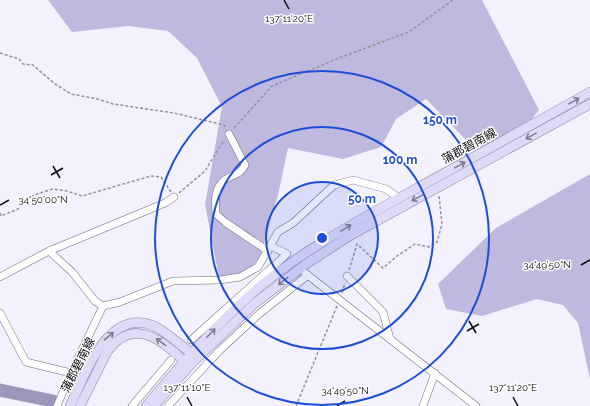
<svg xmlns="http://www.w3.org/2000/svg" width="590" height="406" viewBox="0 0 590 406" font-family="Raleway,'Noto Sans JP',sans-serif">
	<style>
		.forest { fill: #bfb9df }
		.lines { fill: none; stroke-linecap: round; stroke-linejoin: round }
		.river { stroke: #9c96bb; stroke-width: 13 }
		.minor-casing { stroke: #6c6a74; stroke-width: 8 }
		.major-casing { stroke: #8882a3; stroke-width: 10 }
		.path { stroke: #929199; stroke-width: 1.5; stroke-dasharray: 3 2; stroke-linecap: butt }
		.minor { stroke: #fff; stroke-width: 7 }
		.major { stroke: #dfdaf7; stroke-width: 9 }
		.oneway { stroke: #807d8f }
		.ticks { fill: none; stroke: #0c0c0f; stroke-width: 1.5 }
		.ring { fill: none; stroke: #1d4ed8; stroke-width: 2 }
		.labels { text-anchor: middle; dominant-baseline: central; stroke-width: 3; stroke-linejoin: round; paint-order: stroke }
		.street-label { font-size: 12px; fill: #0c0c0f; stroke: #fff }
		.ticks-label { font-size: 10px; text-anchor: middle; fill: #0c0c0f; stroke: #fff; stroke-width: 3; stroke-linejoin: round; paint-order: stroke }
		.centre { fill: #1d4ed8; stroke: #fff; stroke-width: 2 }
		.ring-label { font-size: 12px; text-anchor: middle; font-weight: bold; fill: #1d4ed8; stroke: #fff; stroke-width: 3; stroke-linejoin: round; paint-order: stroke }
	</style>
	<rect width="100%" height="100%" fill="#f2f1fd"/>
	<g class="forest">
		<polygon points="48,0 482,0 539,110 515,140 474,148 426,99 396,119 381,147 343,159 288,148 278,195 261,254 247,275 219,277 205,205 222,107 197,58 168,31 128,26 72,32"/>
		<polygon points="590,174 590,379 578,323 563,305 537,299 482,316 446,309 438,284 496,228"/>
	</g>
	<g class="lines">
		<polyline class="river" points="0,390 53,401"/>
		<g class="minor-casing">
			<g id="minor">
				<path d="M229 134 245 165C240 175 234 174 226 179 214 187 215 201 216 214L225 222 268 251"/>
				<polyline points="49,251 72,272 95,301 103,306 120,302 173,281 220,280 240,277 258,267 278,232 293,223 334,185 353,180 386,189 399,198"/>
				<polyline points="305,273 476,406"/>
				<polyline points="347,276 383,312 390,339"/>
				<polyline points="0,277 49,251 165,203 174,197"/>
				<polyline points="0,313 26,362 71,373"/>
				<polyline points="191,340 287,254 271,246"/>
				<polyline points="57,406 71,373 103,306"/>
				<polyline points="132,406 171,360"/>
				<polyline points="168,406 219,351 259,314 308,275"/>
				<polyline points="423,406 435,373"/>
			</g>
		</g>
		<g class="major-casing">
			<g id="major">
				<path d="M70 406C85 376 107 306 154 326 167 332 179 344 191 353L192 359"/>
				<path d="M80 406 107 352C132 317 160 338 184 361L188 362"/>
				<path d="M146 406C182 363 220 320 263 284 308 247 360 220 410 192 470 159 530 126 590 92"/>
				<polyline points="154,406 193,362 254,304 306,264 351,235 590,104"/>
			</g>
		</g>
		<g class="path">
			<polyline points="0,53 19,59 23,64 33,65 55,84 71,94 98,99 113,104 174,113 224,125 226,128"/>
			<polyline points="234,128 272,86 339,58 409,32 453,0"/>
			<polyline points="179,193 205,171 224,140"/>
			<polyline points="0,213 1,216 18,209 25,200 34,195 53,189 67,191 82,196 151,176 161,177 171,192"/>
			<polyline points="349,270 357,244 383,268 397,256 415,244 429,247 437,242 442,224 439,196"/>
			<polyline points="342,293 345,283"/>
			<polyline points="296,406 337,306"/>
		</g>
		<use href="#minor" class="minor"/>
		<use href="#major" class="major"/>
	</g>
	<defs><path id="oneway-shaft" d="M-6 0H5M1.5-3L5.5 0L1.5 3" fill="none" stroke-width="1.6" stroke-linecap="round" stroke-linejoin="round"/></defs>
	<g class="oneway">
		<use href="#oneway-shaft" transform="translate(574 101) rotate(-29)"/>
		<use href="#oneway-shaft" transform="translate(531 136) rotate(151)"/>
		<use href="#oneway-shaft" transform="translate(460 165) rotate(-29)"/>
		<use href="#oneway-shaft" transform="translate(417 198) rotate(151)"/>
		<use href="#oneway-shaft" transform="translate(346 228) rotate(-31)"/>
		<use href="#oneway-shaft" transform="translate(283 281) rotate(142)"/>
		<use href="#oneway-shaft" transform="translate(211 333) rotate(-45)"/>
		<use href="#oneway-shaft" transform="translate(109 336) rotate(-40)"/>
		<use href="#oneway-shaft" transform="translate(161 342) rotate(-144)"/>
	</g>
	<path class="ticks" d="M284 0 289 9M53 166 60 178M51 175 63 168M0 205 9 200M581 265 590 260M469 321 476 333M467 331 479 324M187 397 192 406M513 397 518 406M337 406 345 401"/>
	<circle cx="322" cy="238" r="56" fill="#1d4ed8" fill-opacity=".12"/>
	<g class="ring">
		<circle cx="322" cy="238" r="56"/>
		<circle cx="322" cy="238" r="111"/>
		<circle cx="322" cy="238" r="167"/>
	</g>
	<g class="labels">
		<g class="street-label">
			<text transform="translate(469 146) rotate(-29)">蒲郡碧南線</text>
			<text transform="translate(78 365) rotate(-63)">蒲郡碧南線</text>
		</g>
	</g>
	<g class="ticks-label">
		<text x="289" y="22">137°11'20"E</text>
		<text x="43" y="203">34°50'00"N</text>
		<text x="547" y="268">34°49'50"N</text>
		<text x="187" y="391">137°11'10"E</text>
		<text x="513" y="391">137°11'20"E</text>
		<text x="345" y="394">34°49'50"N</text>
	</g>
	<circle cx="322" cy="238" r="6" class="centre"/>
	<g class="ring-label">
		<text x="440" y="124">150 m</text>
		<text x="400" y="164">100 m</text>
		<text x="362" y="203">50 m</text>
	</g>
</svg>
